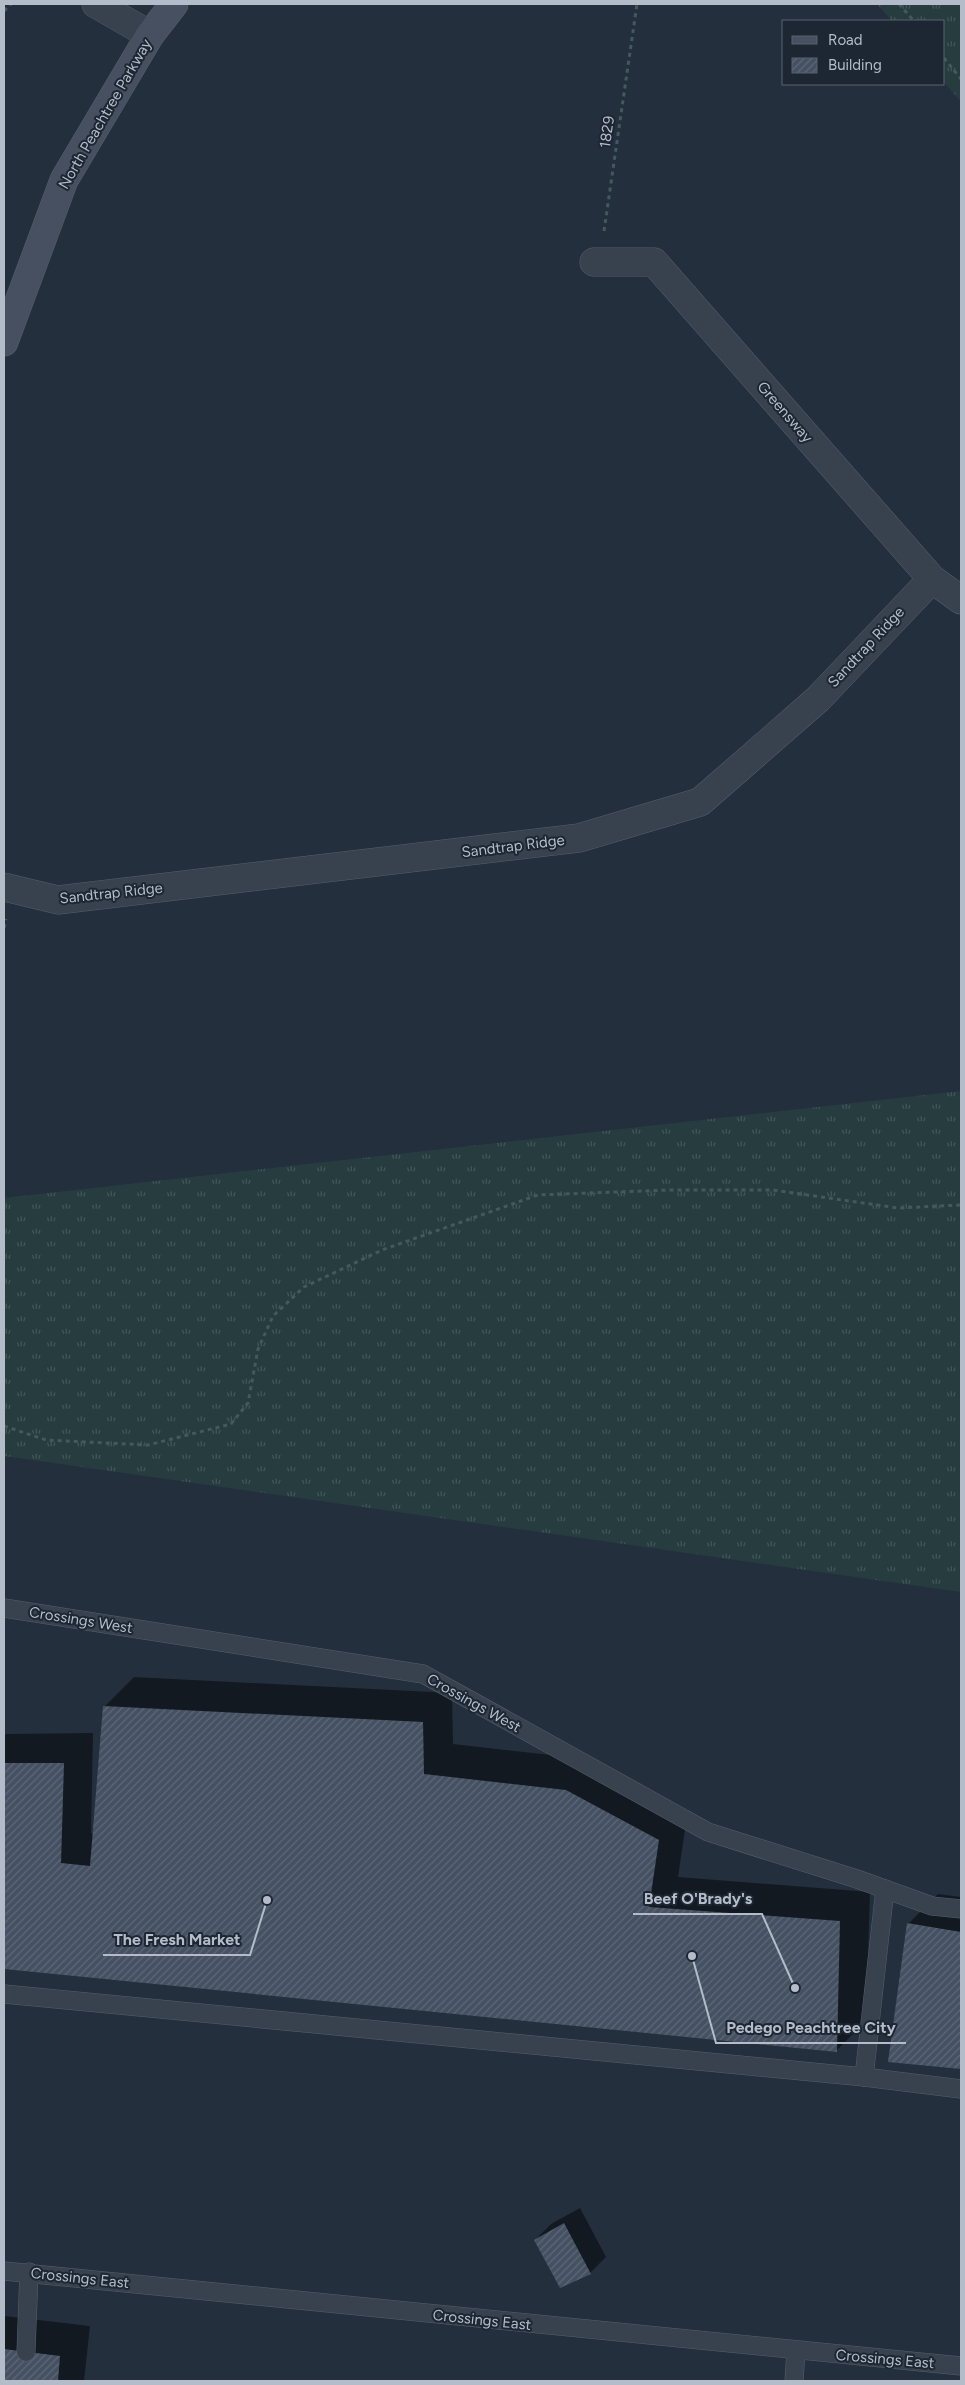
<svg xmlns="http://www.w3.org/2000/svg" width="965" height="2385" viewBox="0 0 965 2385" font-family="Figtree,sans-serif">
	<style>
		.grass { fill: url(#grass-tufts) }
		.shadow { fill: #0007 }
		.building { fill: url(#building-hatch) }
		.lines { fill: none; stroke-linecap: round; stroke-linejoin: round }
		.lane-casing { stroke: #565f6c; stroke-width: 19 }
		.street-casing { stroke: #565f6c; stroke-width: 29 }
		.secondary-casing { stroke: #565f6c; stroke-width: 29 }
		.path { stroke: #44595c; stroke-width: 3; stroke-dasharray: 4 4; stroke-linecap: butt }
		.lane { stroke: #38414e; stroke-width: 18 }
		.street { stroke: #38414e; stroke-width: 28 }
		.secondary { stroke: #465061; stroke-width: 28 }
		.labels { text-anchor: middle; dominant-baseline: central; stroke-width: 4; stroke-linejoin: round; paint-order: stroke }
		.street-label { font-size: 15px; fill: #b4bcc9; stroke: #1d2633 }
		.leader { fill: none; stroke: #b4bcc9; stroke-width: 2 }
		.callout-dot { fill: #b4bcc9; stroke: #1d2633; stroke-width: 2 }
		.callout-label { font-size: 16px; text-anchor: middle; font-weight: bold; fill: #b4bcc9; stroke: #1d2633; stroke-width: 4; stroke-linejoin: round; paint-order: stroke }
	</style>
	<defs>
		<pattern id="grass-tufts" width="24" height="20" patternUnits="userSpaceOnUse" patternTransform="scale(1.25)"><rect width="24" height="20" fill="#263c3f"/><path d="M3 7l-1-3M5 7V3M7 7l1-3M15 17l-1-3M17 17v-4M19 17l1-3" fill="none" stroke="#435659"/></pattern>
		<pattern id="building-hatch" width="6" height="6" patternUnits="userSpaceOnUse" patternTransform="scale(1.25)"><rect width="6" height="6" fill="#455162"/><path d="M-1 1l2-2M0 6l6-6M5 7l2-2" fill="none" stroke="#5d6877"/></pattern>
	</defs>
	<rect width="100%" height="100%" fill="#242f3e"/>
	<g class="grass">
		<polygon points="877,4 961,4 961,102 944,82 944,21 892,21"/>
		<polygon points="961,1091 961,1592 4,1456 4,1198"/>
	</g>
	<g class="shadow">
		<polygon points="134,1677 452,1693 453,1744 596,1760 688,1810 678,1877 870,1892 866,2021 836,2051 4,1968 4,1736 6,1734 93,1733 91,1833 94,1834 104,1707"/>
		<polygon points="938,1894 961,1897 961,2067 889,2061 908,1924"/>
		<polygon points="580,2208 606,2257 590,2273 535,2240 551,2224"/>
		<polygon points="4,2316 90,2326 84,2381 4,2381"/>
	</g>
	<g class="building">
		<polygon points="103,1706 423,1722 424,1774 566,1790 659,1840 649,1907 840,1921 837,2052 4,1969 4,1763 64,1763 61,1863 90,1866"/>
		<polygon points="907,1923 961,1932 961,2069 888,2062"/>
		<polygon points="564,2223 591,2274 560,2288 534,2240"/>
		<polygon points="4,2349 60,2356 58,2381 4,2381"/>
	</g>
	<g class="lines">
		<g class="lane-casing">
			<g id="lane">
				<polyline points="4,1608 423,1674 708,1832 857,1879 932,1906 961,1909"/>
				<polyline points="4,1994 864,2077 961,2089"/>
				<polyline points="864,2077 885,1889"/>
				<polyline points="4,2271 961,2366"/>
				<polyline points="26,2352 29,2272"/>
				<polyline points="794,2381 796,2350"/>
			</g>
		</g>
		<g class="street-casing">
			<g id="street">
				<polyline points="96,4 150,35"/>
				<polyline points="594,262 654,262 932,579 961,600"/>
				<polyline points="4,887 58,900 579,838 700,802 818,699 932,579"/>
			</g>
		</g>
		<g class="secondary-casing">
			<polyline id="secondary" points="4,342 64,180 150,35 174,4"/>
		</g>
		<g class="path">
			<polyline points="899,4 914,21"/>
			<polyline points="4,11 11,4"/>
			<polyline points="944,58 961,79"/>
			<polyline points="604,231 637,4"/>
			<polyline points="4,928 6,919"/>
			<polyline points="4,1426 46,1440 148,1445 231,1424 248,1403 258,1349 273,1316 304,1287 382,1250 538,1195 669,1190 773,1190 898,1208 961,1205"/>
		</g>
		<use href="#lane" class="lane"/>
		<use href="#street" class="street"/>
		<use href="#secondary" class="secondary"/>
	</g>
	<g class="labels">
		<g class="street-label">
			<text transform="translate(105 114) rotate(-60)">North Peachtree Parkway</text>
			<text transform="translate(607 132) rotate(-82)">1829</text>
			<text transform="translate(785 412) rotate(49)">Greensway</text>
			<text transform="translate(866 647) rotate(-47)">Sandtrap Ridge</text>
			<text transform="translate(513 846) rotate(-7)">Sandtrap Ridge</text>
			<text transform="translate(111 893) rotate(-6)">Sandtrap Ridge</text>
			<text transform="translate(81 1620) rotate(9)">Crossings West</text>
			<text transform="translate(474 1703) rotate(29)">Crossings West</text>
			<text transform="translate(80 2278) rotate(6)">Crossings East</text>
			<text transform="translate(482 2320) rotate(6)">Crossings East</text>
			<text transform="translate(885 2359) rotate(5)">Crossings East</text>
		</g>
	</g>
	<path class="leader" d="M795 1988L762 1914H633M267 1900L250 1955H103M692 1956L716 2043H906"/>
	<g class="callout-dot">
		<circle cx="795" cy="1988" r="5"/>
		<circle cx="267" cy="1900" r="5"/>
		<circle cx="692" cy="1956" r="5"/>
	</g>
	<g class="callout-label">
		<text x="698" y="1904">Beef O'Brady's</text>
		<text x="177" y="1945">The Fresh Market</text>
		<text x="811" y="2033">Pedego Peachtree City</text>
	</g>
	<rect width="965" height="2385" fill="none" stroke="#b4bcc9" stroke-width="10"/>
	<rect x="782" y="20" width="162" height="65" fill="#1d2633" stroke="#59626f"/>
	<rect x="792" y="36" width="25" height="8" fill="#465061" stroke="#59626f"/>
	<text x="828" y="45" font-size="15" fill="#b4bcc9">Road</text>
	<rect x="792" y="58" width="25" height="15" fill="url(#building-hatch)" stroke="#59626f"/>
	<text x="828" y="70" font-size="15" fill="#b4bcc9">Building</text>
</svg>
